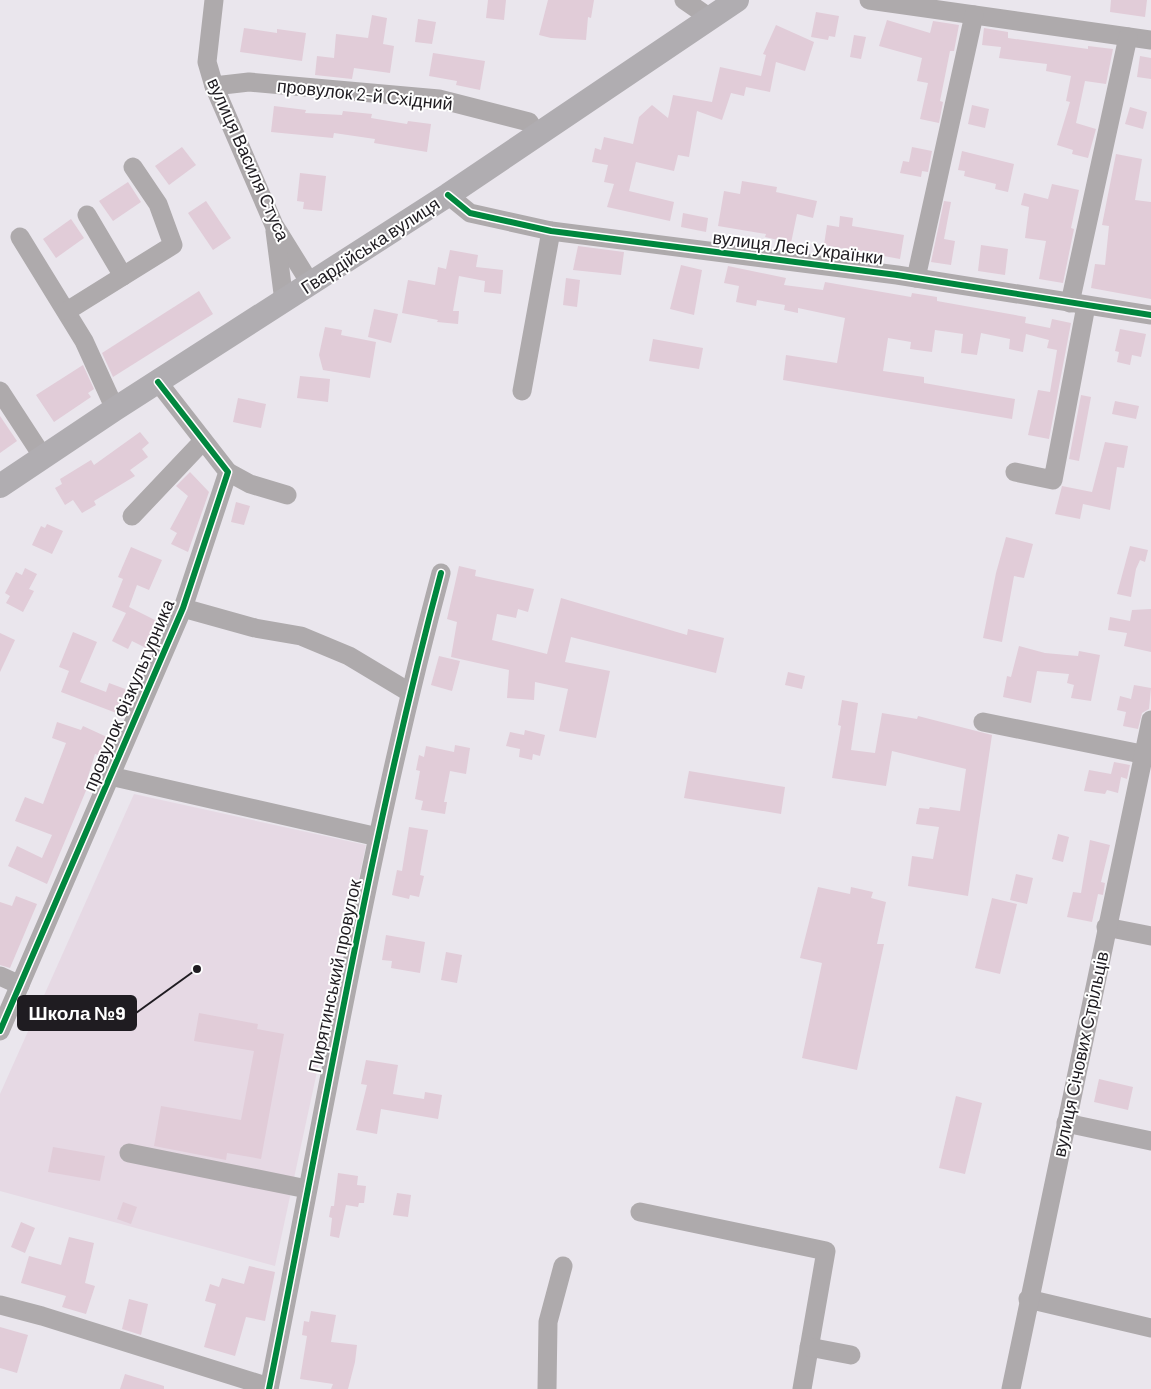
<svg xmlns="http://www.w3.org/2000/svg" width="1151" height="1389" viewBox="0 0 1151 1389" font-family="Barlow,sans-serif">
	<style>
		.education { fill: #e6d9e4 }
		.building { fill: #e1ccd8 }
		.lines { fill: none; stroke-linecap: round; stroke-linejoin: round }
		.minor { stroke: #aeaaac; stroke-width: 19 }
		.major { stroke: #b0adb1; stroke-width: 24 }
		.cycleway-casing { stroke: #fff; stroke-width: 9 }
		.cycleway { stroke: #00873e; stroke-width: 6 }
		.labels { text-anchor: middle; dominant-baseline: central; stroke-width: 4; stroke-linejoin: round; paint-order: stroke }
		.street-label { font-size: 18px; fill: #1f1c21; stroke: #fff }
		.leader { fill: none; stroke: #1f1c21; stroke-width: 2 }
		.callout-dot { fill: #1f1c21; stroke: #fff; stroke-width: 2 }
		.callout { fill: #1f1c21; stroke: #1f1c21; stroke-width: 2 }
		.callout-label { font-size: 19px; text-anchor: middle; font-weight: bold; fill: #fff }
	</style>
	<rect width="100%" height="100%" fill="#eae6ed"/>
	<polygon class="education" points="134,794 366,845 275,1266 0,1191 0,1094"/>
	<g class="building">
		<polygon points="488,0 506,0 504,20 486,18"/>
		<polygon points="548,0 594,0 591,18 588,17 586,40 551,38 539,35"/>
		<polygon points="1111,0 1147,0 1145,17 1110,12"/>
		<polygon points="816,12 839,16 835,37 829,36 828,40 811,37"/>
		<polygon points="372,15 387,18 383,44 394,46 390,73 354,68 352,79 315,75 317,56 334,58 336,34 368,38"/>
		<polygon points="418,19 436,22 432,44 415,42"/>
		<polygon points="887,20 930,33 933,21 959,25 954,51 950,51 940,101 943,102 939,123 920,119 928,83 917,81 922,58 879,46"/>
		<polygon points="776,25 814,42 805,71 776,62 770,92 746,87 744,96 731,93 722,120 697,111 689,157 678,155 674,171 636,162 629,191 674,202 670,221 607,207 614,184 604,182 608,165 592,162 595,148 601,150 604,137 633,144 639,117 652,105 668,118 673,95 712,102 720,67 761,76 766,55 763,54"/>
		<polygon points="244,28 277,33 277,29 306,33 302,61 240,52"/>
		<polygon points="984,28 1008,32 1008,38 1088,49 1088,46 1113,49 1106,84 1085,81 1076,123 1096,129 1088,158 1072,154 1073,150 1057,145 1070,102 1066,101 1071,76 1046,71 1047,64 999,58 1001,47 982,45"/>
		<polygon points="854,35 866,37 861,59 850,57"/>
		<polygon points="433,53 485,61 480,90 456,85 457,81 429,76"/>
		<polygon points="1140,56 1151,58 1151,79 1137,77"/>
		<polygon points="972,105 989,109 985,128 968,124"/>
		<polygon points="274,106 306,110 305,113 342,115 343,111 372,114 371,118 407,124 408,121 431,124 427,152 374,143 375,139 334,133 333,138 271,132"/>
		<polygon points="1130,107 1147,112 1143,129 1125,124"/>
		<polygon points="182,147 196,165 169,185 155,166"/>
		<polygon points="912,147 932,151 928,172 922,171 921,177 900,173 903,161 909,162"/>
		<polygon points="962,151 1014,164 1008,192 995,189 996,184 964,176 965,171 958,170"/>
		<polygon points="1116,154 1142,159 1135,200 1151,202 1151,299 1091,288 1095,264 1105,265 1109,226 1102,225"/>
		<polygon points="300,173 326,176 322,211 303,209 304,202 297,201"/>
		<polygon points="742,181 777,187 776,192 817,201 813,218 797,214 791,243 765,237 766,234 718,226 724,191 740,194"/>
		<polygon points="128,182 141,202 113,221 99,201"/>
		<polygon points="1052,184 1079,190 1071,228 1074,229 1063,283 1039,279 1046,241 1025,238 1029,207 1021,205 1024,193 1048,199"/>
		<polygon points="206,201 231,238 213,250 188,213"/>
		<polygon points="944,201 951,202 944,239 955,241 951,265 931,262"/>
		<polygon points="683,213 708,218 706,232 681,227"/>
		<polygon points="840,216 853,218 852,226 904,235 900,259 824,245 827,225 839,227"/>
		<polygon points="71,219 84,238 56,258 43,239"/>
		<polygon points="981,245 1008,249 1005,275 978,271"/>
		<polygon points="578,246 624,252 621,275 573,270"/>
		<polygon points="450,250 478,255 476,267 503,270 501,294 484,292 485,281 459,276 453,311 459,311 458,324 437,322 438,320 402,313 408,280 435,285 438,267 446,269"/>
		<polygon points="681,265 702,270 694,315 670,309"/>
		<polygon points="728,266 786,278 784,285 823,290 825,282 911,297 912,293 937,297 937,301 1026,317 1025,323 1050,328 1052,319 1071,323 1049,439 1028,435 1038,390 1050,392 1057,350 1047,348 1049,340 1026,334 1023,352 1009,349 1010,339 981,333 977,355 961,353 963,334 935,330 932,352 910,349 911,342 888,338 883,371 924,377 924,383 1015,399 1012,419 783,380 786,355 837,363 845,318 798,308 798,313 784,310 785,305 757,300 756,306 736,302 739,286 724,283"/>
		<polygon points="566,278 580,280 577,307 563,305"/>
		<polygon points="199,291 213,314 113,377 102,353"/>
		<polygon points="374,309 398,314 391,343 368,337"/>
		<polygon points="325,327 342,330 341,335 376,342 370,378 323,370 319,355"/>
		<polygon points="1120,329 1146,334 1141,357 1132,355 1130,365 1117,362 1119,352 1115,351"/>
		<polygon points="653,339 703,348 699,369 649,361"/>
		<polygon points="83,365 94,389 88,393 91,397 54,422 36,395"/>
		<polygon points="300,376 330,379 328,402 297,398"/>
		<polygon points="1081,395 1091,397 1079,461 1069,459"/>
		<polygon points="238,398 266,404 261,428 233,422"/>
		<polygon points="1115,401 1139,406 1136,419 1112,414"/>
		<polygon points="0,416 17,441 0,453"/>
		<polygon points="140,432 149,443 142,449 148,457 130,470 135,476 94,501 96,505 82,513 73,500 65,505 55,488 62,484 60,479 91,460 94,465"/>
		<polygon points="1105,442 1128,446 1124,468 1117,467 1110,510 1083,504 1080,519 1055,514 1062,486 1092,492"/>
		<polygon points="190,472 209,492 188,552 171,544 177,533 170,529 188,496 176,486"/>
		<polygon points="236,502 250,506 244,525 231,522"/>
		<polygon points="47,524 63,531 52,554 32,545 41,526 45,528"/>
		<polygon points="1006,537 1033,544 1024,578 1014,576 1002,642 983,638 996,573"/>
		<polygon points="1130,546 1148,550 1145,562 1140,560 1136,569 1131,597 1117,594"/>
		<polygon points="131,547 162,560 149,590 137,585 129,607 159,622 146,648 132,641 128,649 112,641 126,613 112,607 123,579 118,577"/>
		<polygon points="459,566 476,570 475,576 534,589 528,612 518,609 516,618 497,614 492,640 547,654 561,598 687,635 688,629 724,638 716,673 571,637 565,662 610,671 596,738 559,731 568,689 535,682 534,700 507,698 509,670 451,657 457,622 447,619"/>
		<polygon points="25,568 37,574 29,589 34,591 23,612 6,603 10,596 5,593 16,572 22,575"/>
		<polygon points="1151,609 1151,652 1124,646 1127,633 1108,630 1110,617 1130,621 1132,610"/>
		<polygon points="73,632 97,642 80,682 106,692 109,683 128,690 119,714 61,692 69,671 59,667"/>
		<polygon points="0,633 15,640 0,672"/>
		<polygon points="1019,646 1045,653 1078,656 1079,651 1100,655 1091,701 1071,698 1074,685 1067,683 1069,674 1037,671 1031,703 1003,697 1007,676 1011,677"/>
		<polygon points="439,656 460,661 452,691 431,685"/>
		<polygon points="788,672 805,676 802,689 785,685"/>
		<polygon points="1134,685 1151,688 1149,709 1142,713 1138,729 1123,726 1126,712 1117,710 1120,696 1131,699"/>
		<polygon points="842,700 858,703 851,750 875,753 882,713 917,719 918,716 992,735 968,896 908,886 912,856 933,859 939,827 916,824 919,808 929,809 930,807 960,811 966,769 892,751 886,786 832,778 841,726 838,725"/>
		<polygon points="57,722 81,730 83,726 107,737 98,755 95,754 87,780 90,781 47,884 8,866 17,846 42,858 52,835 15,821 25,797 43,804 66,743 52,738"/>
		<polygon points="525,730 545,735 540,756 533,754 532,760 519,757 520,749 506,746 510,732 524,735"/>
		<polygon points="455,745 470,748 466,774 450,771 444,802 447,802 445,814 421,810 423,801 415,799 420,771 416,770 419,755 424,757 426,746 454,752"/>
		<polygon points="1114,762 1130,765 1127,779 1121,777 1118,793 1107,790 1105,794 1084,791 1089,770 1111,774"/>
		<polygon points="689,771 785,787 781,814 684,798"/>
		<polygon points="409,827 428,830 420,875 424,876 419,897 410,895 409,899 392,895 397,870 402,871"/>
		<polygon points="1058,834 1069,837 1063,862 1052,859"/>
		<polygon points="1090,840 1110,845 1101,882 1105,883 1103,895 1098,894 1092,922 1067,917 1073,892 1081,893"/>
		<polygon points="1016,874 1033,878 1027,904 1010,900"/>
		<polygon points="818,887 850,894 851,887 873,892 871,898 886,902 877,944 884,944 857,1070 802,1058 822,963 800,958"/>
		<polygon points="16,896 37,904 10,968 0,965 0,902 12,906"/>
		<polygon points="992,898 1017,904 1000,974 975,968"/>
		<polygon points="386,935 425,942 420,973 391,968 392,961 382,960"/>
		<polygon points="446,952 462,955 457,983 441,980"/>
		<polygon points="199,1013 258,1024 257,1029 284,1034 261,1159 227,1153 226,1160 154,1146 161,1106 241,1120 254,1051 194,1041"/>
		<polygon points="366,1060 398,1065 393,1094 424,1099 425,1092 442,1095 438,1119 381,1109 377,1134 356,1130 367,1085 361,1084"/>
		<polygon points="1099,1079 1133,1087 1128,1110 1094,1102"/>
		<polygon points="956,1096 982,1103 965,1174 939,1168"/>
		<polygon points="53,1147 105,1156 100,1181 48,1172"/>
		<polygon points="338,1173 358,1176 357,1185 366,1186 364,1203 359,1203 358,1207 346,1205 339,1238 330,1236 332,1218 329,1217 331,1206 334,1206"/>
		<polygon points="397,1193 411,1195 408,1217 393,1215"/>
		<polygon points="123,1202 137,1207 131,1224 117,1219"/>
		<polygon points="21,1222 35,1228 25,1253 11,1247"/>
		<polygon points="69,1237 94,1243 85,1283 95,1286 86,1314 62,1307 66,1296 21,1283 29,1256 61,1265"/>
		<polygon points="249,1266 275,1272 265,1321 246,1317 235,1356 204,1347 216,1304 205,1301 210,1284 219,1287 222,1278 244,1284"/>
		<polygon points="129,1299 148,1304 141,1335 122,1329"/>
		<polygon points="311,1311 336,1315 331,1342 357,1345 355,1362 348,1389 331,1389 333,1384 300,1379 307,1336 302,1335 304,1321 309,1322"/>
		<polygon points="0,1327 28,1335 17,1373 0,1368"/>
		<polygon points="125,1374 164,1386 164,1389 120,1389"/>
	</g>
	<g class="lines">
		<g class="minor">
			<polyline points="214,0 207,62 214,86 274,225 310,283"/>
			<polyline points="684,0 710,18"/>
			<polyline points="869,0 1151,40"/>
			<polyline points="214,86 249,82 439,99 529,122 537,135"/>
			<polyline points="448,195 470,213 551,231 897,275 1151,315"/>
			<polyline points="87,215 123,276"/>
			<polyline points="275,231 284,301"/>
			<polyline points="20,237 84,341 115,409"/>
			<polyline points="916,278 974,15"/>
			<polyline points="1070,303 1128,37"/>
			<polyline points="67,311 173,245 158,204 133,167"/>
			<polyline points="0,391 43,457"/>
			<polyline points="522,391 551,231"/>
			<polyline points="228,472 250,484 287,495"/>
			<polyline points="1015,472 1053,480 1086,306"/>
			<polyline points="132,516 203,441"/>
			<polyline points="183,608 255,628 301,636 349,656 409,692"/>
			<polyline points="983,722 1151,756"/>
			<polyline points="110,776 378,837"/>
			<polyline points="1106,927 1151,936"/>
			<polyline points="0,976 20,985"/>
			<polyline points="0,1031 183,608 228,472 158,382"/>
			<polyline points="1066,1123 1151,1141"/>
			<polyline points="129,1153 307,1189"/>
			<polyline points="640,1212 826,1251 802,1389"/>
			<polyline points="1028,1299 1151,1328"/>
			<polyline points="0,1305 42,1316 269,1387"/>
			<polyline points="809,1347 851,1355"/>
			<path d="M269 1389C324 1116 369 842 441 573"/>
			<polyline points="547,1389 548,1322 563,1266"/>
			<polyline points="1011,1389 1151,720"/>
		</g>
		<polyline class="major" points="0,486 115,409 448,195 737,0"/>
		<g class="cycleway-casing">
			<g id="cycleway">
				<polyline points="448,195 470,213 551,231 897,275 1151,315"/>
				<polyline points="0,1031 183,608 228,472 158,382"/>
				<path d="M269 1389C324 1116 369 842 441 573"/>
			</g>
		</g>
		<use href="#cycleway" class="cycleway"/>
	</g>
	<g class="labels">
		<g class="street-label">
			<text transform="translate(365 94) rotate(6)">провулок 2-й Східний</text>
			<text transform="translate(249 159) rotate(66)">вулиця Василя Стуса</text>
			<text transform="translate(370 245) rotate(-33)">Гвардійська вулиця</text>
			<text transform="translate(798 247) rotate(7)">вулиця Лесі Українки</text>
			<text transform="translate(128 695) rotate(-67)">провулок Фізкультурника</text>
			<text transform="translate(334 976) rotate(-78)">Пирятинський провулок</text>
			<text transform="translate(1080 1054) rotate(-78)">вулиця Січових Стрільців</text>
		</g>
	</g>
	<path class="leader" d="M197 969L136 1013"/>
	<circle class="callout-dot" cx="197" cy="969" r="5"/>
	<rect class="callout" x="18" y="996" width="118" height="34" rx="5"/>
	<g class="callout-label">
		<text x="77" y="1020">Школа №9</text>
	</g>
</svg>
